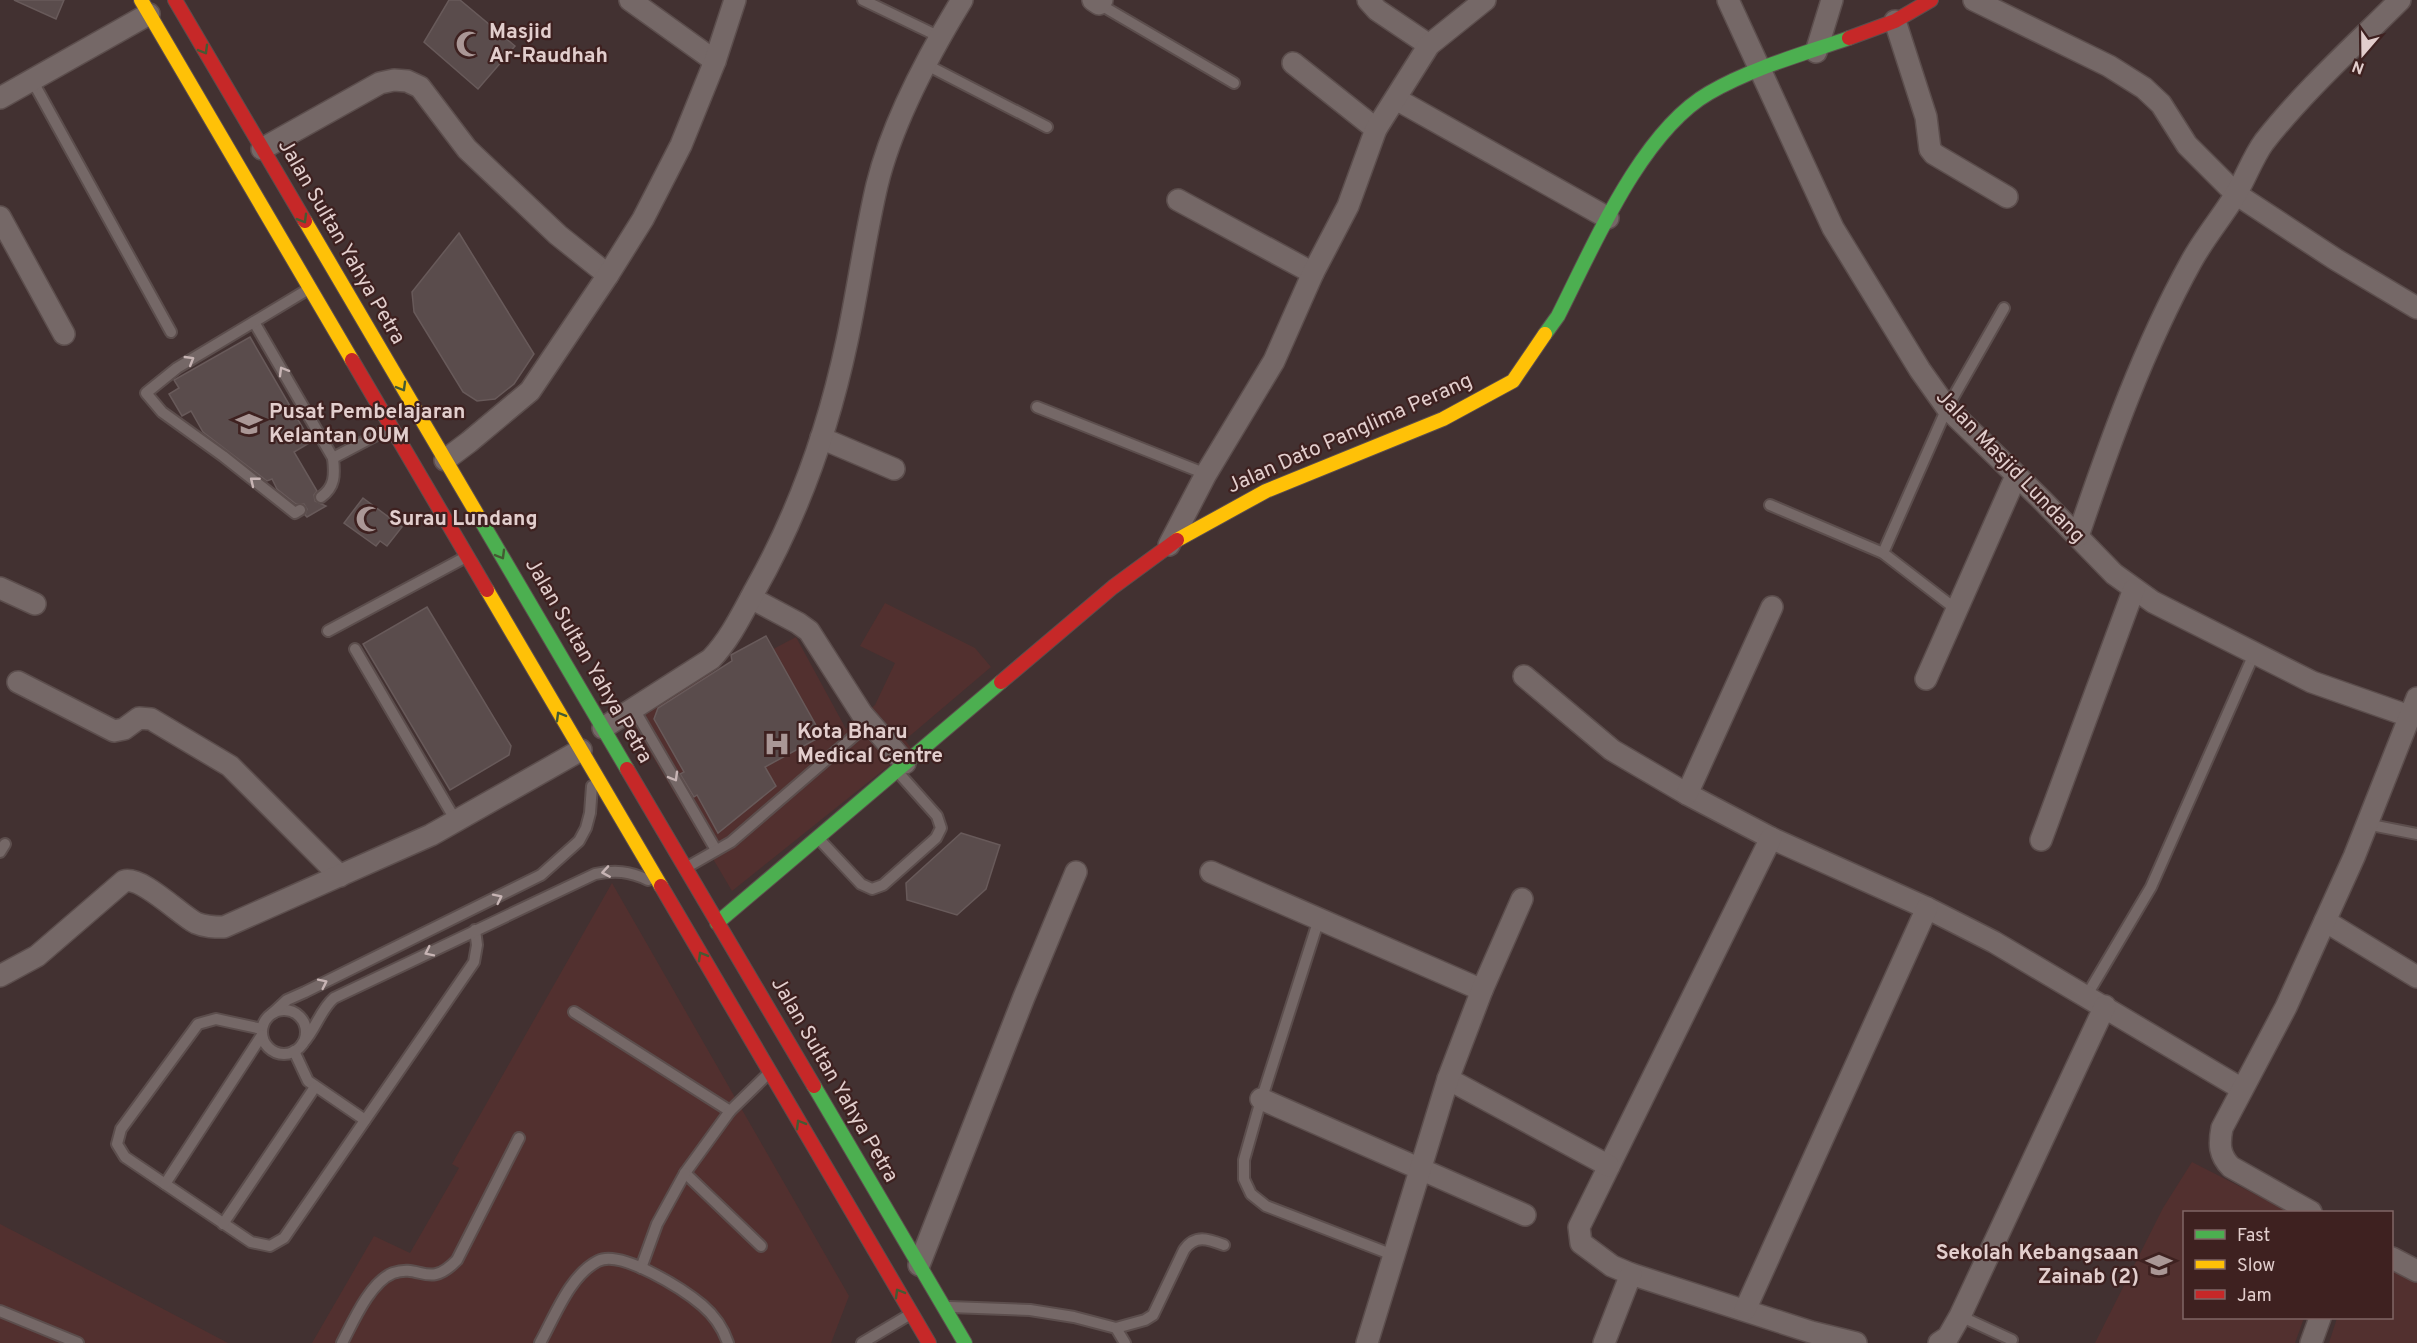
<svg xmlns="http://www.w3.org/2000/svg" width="2417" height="1343" viewBox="0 0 2417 1343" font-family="Overpass,sans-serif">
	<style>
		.built { fill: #52302f }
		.building { fill: #5a4c4c; stroke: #685a5a; stroke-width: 1.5 }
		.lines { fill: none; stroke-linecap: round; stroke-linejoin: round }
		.lane-casing { stroke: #5c4e4d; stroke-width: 14 }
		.street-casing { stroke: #5c4e4d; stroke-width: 24 }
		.fast-casing { stroke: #5c4e4d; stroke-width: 16 }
		.slow-casing { stroke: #5c4e4d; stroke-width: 16 }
		.jam-casing { stroke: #5c4e4d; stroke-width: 16 }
		.lane { stroke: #756867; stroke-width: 10 }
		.street { stroke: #756867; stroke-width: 21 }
		.fast { stroke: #4caf50; stroke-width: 14 }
		.slow { stroke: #ffc107; stroke-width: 14 }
		.jam { stroke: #c62828; stroke-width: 14 }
		.oneway { stroke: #445a33 }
		.oneway2 { stroke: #c7b4b4 }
		.labels { text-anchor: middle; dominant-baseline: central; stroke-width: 4.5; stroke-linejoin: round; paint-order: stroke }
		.poi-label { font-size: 21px; font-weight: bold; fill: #e2cecd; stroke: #3e2120; text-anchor: start }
		.street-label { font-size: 21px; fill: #e2cecd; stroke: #3e2120 }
	</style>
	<rect width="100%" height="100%" fill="#423131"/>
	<g class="built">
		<polygon points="885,603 975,648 991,667 905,740 911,748 732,891 630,718 711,673 715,680 796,637 846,729 875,705 895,663 860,646"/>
		<polygon points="612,883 849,1296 831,1343 312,1343 374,1236 410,1253 459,1168 452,1164"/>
		<polygon points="2192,1162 2290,1212 2184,1212 2184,1318 2304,1318 2295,1343 2095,1343 2163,1208"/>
		<polygon points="0,1224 106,1279 228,1343 0,1343"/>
		<polygon points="2392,1266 2417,1280 2417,1343 2329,1343 2337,1318 2392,1318"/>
	</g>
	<g class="building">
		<polygon points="14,0 64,0 56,19"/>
		<polygon points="449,0 460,0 515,46 478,89 424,42"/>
		<polygon points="459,233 534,354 514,384 495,399 477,401 463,392 414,312 412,292"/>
		<polygon points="250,337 311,442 294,452 317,491 314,495 315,501 326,506 307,517 305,515 307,509 304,504 296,504 277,489 272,479 267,481 203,432 191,411 182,416 169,394 179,388 174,380"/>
		<polygon points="363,498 402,527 387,546 380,541 376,546 344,523"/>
		<polygon points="427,607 511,746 509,755 450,790 363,644"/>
		<polygon points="766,636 822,736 765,767 776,786 718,833 697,795 694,797 680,774 684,772 654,719 658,708 732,661 731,655"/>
		<polygon points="961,833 1000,845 986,889 957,915 907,900 906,883"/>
	</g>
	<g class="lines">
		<g class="lane-casing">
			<g id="lane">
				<polyline points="863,0 940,37"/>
				<polyline points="1099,4 1234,83"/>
				<polyline points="925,64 1047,127"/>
				<polyline points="32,80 171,332"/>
				<polyline points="254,322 333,458"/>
				<polyline points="1037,407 1206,474"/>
				<path d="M321 497C335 487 335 475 333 458L388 429"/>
				<polyline points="1770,505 1883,553 1957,610"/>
				<polyline points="300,510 295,513 223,456 162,412 146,393 177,368 307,290"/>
				<polyline points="1883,553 1947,408 2004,308"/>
				<polyline points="328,631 464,558"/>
				<polyline points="355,649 456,821"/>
				<polyline points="634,709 716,850"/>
				<polyline points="2366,824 2417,834"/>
				<polyline points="818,838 861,884 872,889 883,885 936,838 941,828 937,816 897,771"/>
				<polyline points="0,852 5,844"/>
				<polyline points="689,866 731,842 869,723"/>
				<polyline points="1319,919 1259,1107 1244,1160 1244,1179 1251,1194 1266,1206 1393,1255"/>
				<polyline points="2087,995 2151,887 2254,654"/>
				<circle cx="284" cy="1032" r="22"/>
				<polyline points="574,1012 730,1111"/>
				<polyline points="273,1013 287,1000 305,992 541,875 579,841 586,828 590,813 592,786"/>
				<polyline points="262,1029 216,1019 198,1024 121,1129 117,1144 125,1157 251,1242 270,1246 284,1238 474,962 477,945 475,930"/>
				<path d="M303 1043C316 1029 320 1010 334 998L595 874C615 870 629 871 648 880"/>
				<polyline points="294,1051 308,1081 365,1120"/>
				<polyline points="165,1184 262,1035"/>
				<polyline points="223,1224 315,1087"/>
				<polyline points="761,1246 685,1173 730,1111 768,1074"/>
				<polyline points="641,1268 657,1224 685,1173"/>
				<path d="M950 1307 1030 1310 1074 1317 1116 1328 1145 1320 1153 1315 1184 1250C1195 1234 1208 1239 1224 1245"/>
				<polyline points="0,1311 78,1343"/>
				<polyline points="1960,1316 2012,1340"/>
				<polyline points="1116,1328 1125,1343"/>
				<path d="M342 1343C353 1322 370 1282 393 1273 421 1263 428 1290 457 1260L519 1138"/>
				<path d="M540 1343C555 1316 570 1275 598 1261 621 1249 684 1290 702 1305 715 1316 723 1328 728 1343"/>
				<polyline points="862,1343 909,1315"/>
			</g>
		</g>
		<g class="street-casing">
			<g id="street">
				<polyline points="630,0 715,61"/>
				<polyline points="1093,0 1099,4 1102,0"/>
				<polyline points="1368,0 1377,10 1429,45"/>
				<polyline points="1728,0 1833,228 1920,370 1947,408 2042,500 2114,574 2153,602 2312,682 2409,716"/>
				<polyline points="1974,0 2109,66 2144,88 2161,104 2187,145 2236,194 2335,259 2417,308"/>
				<polyline points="1895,21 1926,117 1930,149 1934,154 2007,197"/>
				<polyline points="1816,52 1832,0"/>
				<polyline points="1293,63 1376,129"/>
				<polyline points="0,98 149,14"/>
				<polyline points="1396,99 1608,218"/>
				<polyline points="262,149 380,83 394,80 407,81 420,87 467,149 558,235 608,275"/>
				<polyline points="1178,200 1313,273"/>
				<polyline points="0,217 64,334"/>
				<polyline points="821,438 894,469"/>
				<polyline points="445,460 469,442 530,391 608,275 643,219 681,145 715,61 735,0"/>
				<path d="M2078 536C2110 442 2143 349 2191 262 2204 238 2222 217 2236 194 2246 177 2253 157 2264 142 2304 91 2354 46 2400 0"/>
				<polyline points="1169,545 1206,474 1274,361 1313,273 1348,206 1376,129 1429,45 1485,0"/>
				<polyline points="0,588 35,604"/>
				<polyline points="751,598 798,623 809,631 862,714 905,763"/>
				<polyline points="1524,676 1612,750 1687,794 1771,838 1927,908 1994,942 2242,1089"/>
				<polyline points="1926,679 2016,476"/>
				<polyline points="18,682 114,731 124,729 139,718 151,719 230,766 340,876"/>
				<path d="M603 728 711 659C730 639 742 614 755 590 798 514 829 426 847 341 858 289 865 236 877 185 892 123 929 54 962 0"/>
				<polyline points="1687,794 1772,607"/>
				<polyline points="1771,838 1579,1227 1581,1243 1612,1266 1631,1274 1811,1332 1856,1343"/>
				<polyline points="2041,840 2134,589"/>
				<polyline points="1211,872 1482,990"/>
				<polyline points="2325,921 2417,977"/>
				<path d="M0 976 37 956 124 881C142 876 179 914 196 923 205 927 214 927 224 927L431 835 581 750"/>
				<polyline points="1448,1079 1609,1166"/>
				<polyline points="1261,1099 1525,1215"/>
				<path d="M2311 1212 2231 1167C2219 1155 2219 1144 2222 1128L2286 1007 2354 857 2417 698"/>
				<polyline points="2392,1258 2417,1271"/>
				<polyline points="919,1265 1024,997 1076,872"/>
				<polyline points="1745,1310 1927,908"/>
				<polyline points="1367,1343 1448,1079 1482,990 1522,899"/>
				<polyline points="1604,1343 1631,1274"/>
				<polyline points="1939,1343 1948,1337 1960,1316 2105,1006"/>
				<polyline points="2311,1343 2320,1318"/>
			</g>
		</g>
		<g class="fast-casing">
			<g id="fast">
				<path d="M1545 334 1558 316C1593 247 1641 132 1709 93 1752 68 1803 54 1849 38"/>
				<polyline points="480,519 627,769"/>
				<polyline points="717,923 1001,682"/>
				<polyline points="814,1086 965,1343"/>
			</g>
		</g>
		<g class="slow-casing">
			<g id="slow">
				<polyline points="141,0 352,360"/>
				<polyline points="305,221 480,519"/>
				<polyline points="1177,540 1266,491 1443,419 1513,381 1545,334"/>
				<polyline points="487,590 661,886"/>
			</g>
		</g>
		<g class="jam-casing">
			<g id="jam">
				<polyline points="175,0 305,221"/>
				<polyline points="1849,38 1895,21 1931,0"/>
				<polyline points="352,360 487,590"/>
				<polyline points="1001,682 1113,587 1177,540"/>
				<polyline points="627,769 814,1086"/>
				<polyline points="661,886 929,1343"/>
			</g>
		</g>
		<use href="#lane" class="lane"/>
		<use href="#street" class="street"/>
		<use href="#fast" class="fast"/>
		<use href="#slow" class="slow"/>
		<use href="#jam" class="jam"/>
	</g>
	<defs><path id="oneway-chevron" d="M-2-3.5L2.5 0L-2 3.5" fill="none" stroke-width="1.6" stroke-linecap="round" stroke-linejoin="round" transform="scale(1.5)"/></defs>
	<g class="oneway">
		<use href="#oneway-chevron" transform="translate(204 50) rotate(60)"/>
		<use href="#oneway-chevron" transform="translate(303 219) rotate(60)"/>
		<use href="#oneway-chevron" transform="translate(402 387) rotate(60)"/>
		<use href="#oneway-chevron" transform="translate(501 555) rotate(60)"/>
		<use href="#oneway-chevron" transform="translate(560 716) rotate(-120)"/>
		<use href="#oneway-chevron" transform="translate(702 956) rotate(-120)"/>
		<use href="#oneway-chevron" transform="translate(800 1124) rotate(-120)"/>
		<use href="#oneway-chevron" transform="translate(899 1293) rotate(-120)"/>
	</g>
	<g class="oneway2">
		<use href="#oneway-chevron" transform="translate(190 360) rotate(-31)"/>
		<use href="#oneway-chevron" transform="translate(283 371) rotate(-120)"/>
		<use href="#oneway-chevron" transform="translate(254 481) rotate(-141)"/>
		<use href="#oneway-chevron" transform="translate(674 777) rotate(60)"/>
		<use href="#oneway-chevron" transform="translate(606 872) rotate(171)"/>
		<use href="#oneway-chevron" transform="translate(498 898) rotate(-26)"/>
		<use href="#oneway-chevron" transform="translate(429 952) rotate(154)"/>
		<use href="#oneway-chevron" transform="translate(323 983) rotate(-26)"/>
	</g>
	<defs>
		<g id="mosque-bare" transform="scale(2.07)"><path d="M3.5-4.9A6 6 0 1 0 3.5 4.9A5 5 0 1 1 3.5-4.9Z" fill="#aa9796" stroke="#3e2120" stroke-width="2.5" paint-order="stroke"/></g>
		<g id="university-bare" transform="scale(2.07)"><path d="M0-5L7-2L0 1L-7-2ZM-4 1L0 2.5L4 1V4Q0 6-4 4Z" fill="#aa9796" stroke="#3e2120" stroke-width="2.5" paint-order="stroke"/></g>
		<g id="hospital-bare" transform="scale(2.07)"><path d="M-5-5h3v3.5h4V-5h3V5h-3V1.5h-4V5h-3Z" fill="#aa9796" stroke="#3e2120" stroke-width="2.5" paint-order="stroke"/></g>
		<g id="school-bare" transform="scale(2.07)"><path d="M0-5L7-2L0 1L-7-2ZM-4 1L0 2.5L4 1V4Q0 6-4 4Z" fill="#aa9796" stroke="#3e2120" stroke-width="2.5" paint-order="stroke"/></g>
	</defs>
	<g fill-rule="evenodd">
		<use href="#mosque-bare" x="469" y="44"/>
		<use href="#university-bare" x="249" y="424"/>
		<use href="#mosque-bare" x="369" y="519"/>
		<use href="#hospital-bare" x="777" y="744"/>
		<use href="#school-bare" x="2159" y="1265"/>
	</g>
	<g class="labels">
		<g class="poi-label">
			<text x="489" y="32">Masjid<tspan x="489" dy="24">Ar-Raudhah</tspan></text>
			<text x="269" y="412">Pusat Pembelajaran<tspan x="269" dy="24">Kelantan OUM</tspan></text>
			<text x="389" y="519">Surau Lundang</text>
			<text x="797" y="732">Kota Bharu<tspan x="797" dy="24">Medical Centre</tspan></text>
			<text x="2139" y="1253" text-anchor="end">Sekolah Kebangsaan<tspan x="2139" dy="24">Zainab (2)</tspan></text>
		</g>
		<g class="street-label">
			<text transform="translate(341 242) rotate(60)">Jalan Sultan Yahya Petra</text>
			<text transform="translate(1350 434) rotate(-24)">Jalan Dato Panglima Perang</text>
			<text transform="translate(2010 467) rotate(46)">Jalan Masjid Lundang</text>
			<text transform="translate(588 661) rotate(60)">Jalan Sultan Yahya Petra</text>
			<text transform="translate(834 1080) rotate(60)">Jalan Sultan Yahya Petra</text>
		</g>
	</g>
	<rect x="2183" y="1211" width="210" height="108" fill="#3e2120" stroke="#806665" stroke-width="1.5"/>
	<rect x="2195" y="1230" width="30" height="9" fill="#4caf50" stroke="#806665" stroke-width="1.5"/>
	<text x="2237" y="1241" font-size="18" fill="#e2cecd">Fast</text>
	<rect x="2195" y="1260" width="30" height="9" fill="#ffc107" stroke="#806665" stroke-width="1.5"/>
	<text x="2237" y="1271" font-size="18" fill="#e2cecd">Slow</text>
	<rect x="2195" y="1290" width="30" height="9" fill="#c62828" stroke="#806665" stroke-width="1.5"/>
	<text x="2237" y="1301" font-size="18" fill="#e2cecd">Jam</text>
	<g transform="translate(2363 54) rotate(200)" stroke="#3e2120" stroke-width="4.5" paint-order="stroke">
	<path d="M0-4.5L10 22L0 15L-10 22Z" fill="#e2cecd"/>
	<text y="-9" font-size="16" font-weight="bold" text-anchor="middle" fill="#e2cecd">N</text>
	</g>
</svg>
